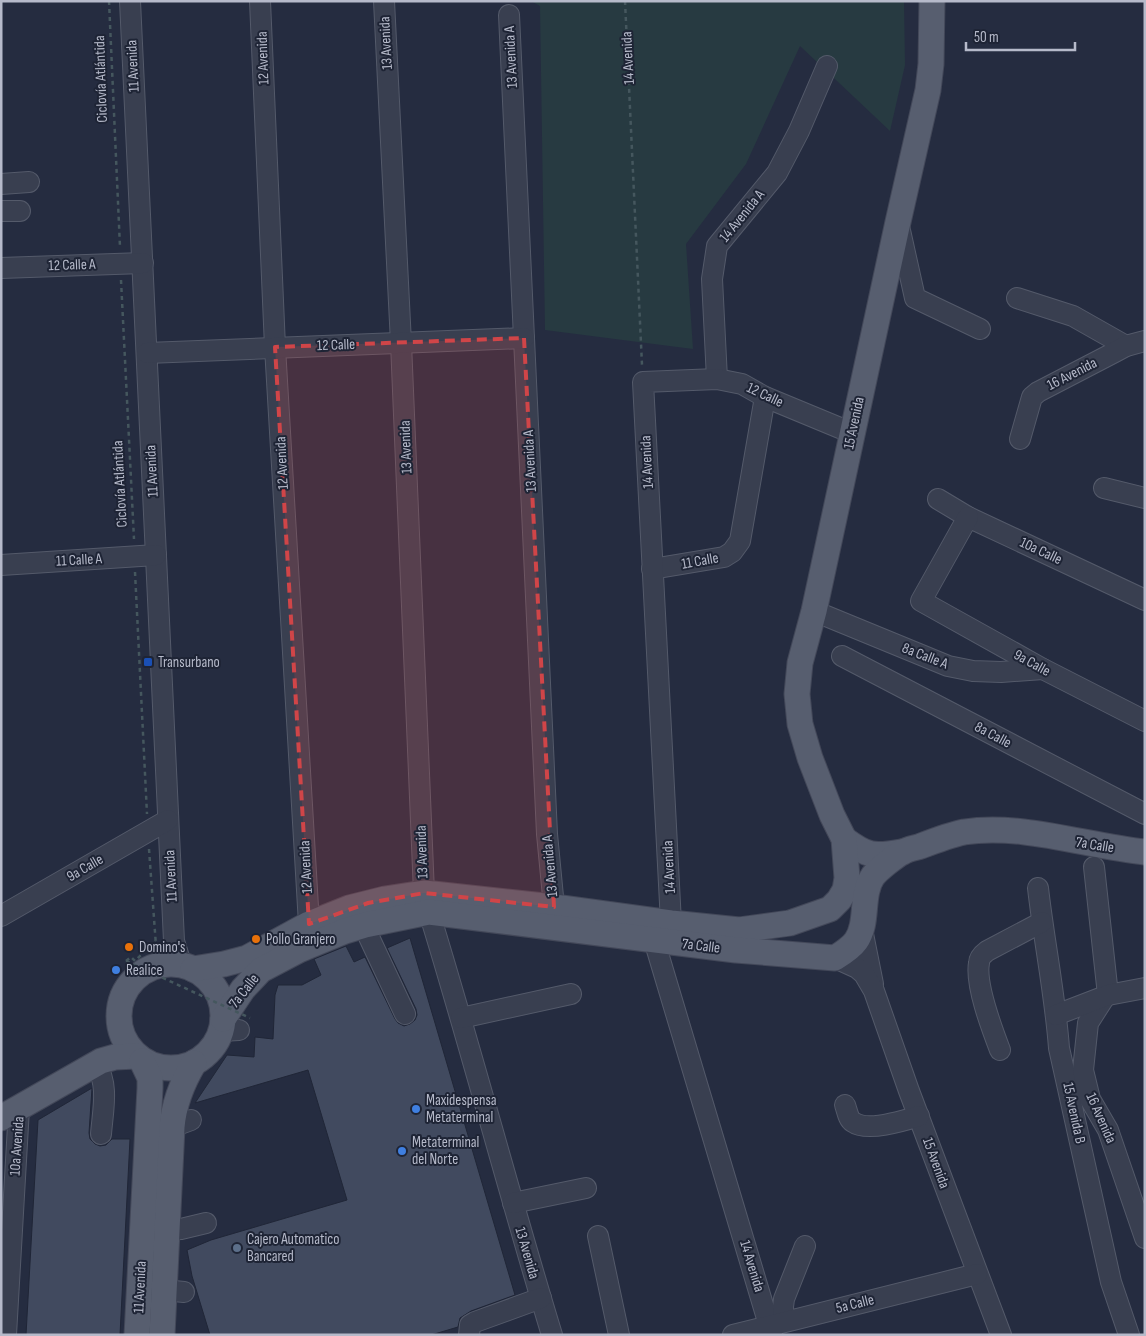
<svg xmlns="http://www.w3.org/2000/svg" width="1146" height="1336" viewBox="0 0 1146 1336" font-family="'Sofia Sans Condensed',sans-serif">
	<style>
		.green { fill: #273a41 }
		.building { fill: #414a5f; stroke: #202637 }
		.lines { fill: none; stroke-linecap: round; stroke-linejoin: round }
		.minor-casing { stroke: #545a6a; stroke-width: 22 }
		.major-casing { stroke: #434859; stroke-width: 27 }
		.path { stroke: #45575e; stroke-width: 2.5; stroke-dasharray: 4 4; stroke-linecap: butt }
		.minor { stroke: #393f50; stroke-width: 20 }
		.major { stroke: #575e6f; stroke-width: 25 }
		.path-bridge { stroke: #45575e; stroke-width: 2.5; stroke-dasharray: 4 4; stroke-linecap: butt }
		.marked { fill: #d04548; fill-opacity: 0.2; stroke: #d04548; stroke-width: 4; stroke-dasharray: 10 6; stroke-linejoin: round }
		.transit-dot { fill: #1a4fb4; stroke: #1e2435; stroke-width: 2 }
		.food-dot { fill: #e8710a; stroke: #1e2435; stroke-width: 2 }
		.shop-dot { fill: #3f7fe0; stroke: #1e2435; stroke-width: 2 }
		.service-dot { fill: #5c6f8a; stroke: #1e2435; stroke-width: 2 }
		.labels { text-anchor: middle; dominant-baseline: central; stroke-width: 4; stroke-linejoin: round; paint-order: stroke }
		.street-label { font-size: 15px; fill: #b6baca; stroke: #1e2435 }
		.poi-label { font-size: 15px; fill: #b6baca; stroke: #1e2435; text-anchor: start }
	</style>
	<rect width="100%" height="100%" fill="#252c40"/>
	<polygon class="green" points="531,1 904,1 905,65 890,131 800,46 746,164 686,244 693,349 545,330 540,6"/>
	<g class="building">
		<polygon points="410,938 515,1295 471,1311 460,1318 458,1327 431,1335 210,1335 192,1276 187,1250 211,1240 347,1200 308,1070 195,1103 227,1055 254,1057 255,1037 273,1039 275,995 278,985 302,985 321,975 314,959 346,946 354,962 365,957 395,1019 398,1023 404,1026 410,1024 415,1020 417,1015 416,1009 387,948"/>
		<polygon points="92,1088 89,1133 90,1139 95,1144 100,1146 106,1145 112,1139 130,1139 120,1335 26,1335 38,1120"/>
	</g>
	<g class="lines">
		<g class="minor-casing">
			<g id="minor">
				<polyline points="130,1 174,941 179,957 185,966"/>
				<polyline points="260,1 275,347 309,924"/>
				<polyline points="384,1 401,343 424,893"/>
				<polyline points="509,15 547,834 554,907"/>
				<polyline points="1,184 29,182"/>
				<polyline points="1,211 20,211"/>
				<polyline points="899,226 915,298 980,329"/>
				<polyline points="1,268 143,263"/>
				<polyline points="1017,298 1073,316 1126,346"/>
				<polyline points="147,353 524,338"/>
				<polyline points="717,379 712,279 717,246 777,173 799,131 827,66"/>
				<polyline points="1020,439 1032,397 1038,392 1115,352 1126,346 1145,341"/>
				<polyline points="1104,488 1145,498"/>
				<polyline points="938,499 968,517 1145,600"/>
				<polyline points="968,517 921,601 1043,669 1145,721"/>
				<polyline points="1,565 156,555"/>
				<polyline points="652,569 724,557 732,552 740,541 765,397"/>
				<polyline points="814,611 948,666 973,671 1001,672 1043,669"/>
				<polyline points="842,656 1145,814"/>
				<polyline points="1094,867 1108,995"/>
				<path d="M1038 888C1044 941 1055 994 1059 1048L1111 1282 1129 1335"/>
				<path d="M429 912C472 1052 509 1194 552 1335"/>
				<polyline points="1,916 168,820"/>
				<polyline points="671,923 643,382 717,379 742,384 765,397 852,433"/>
				<polyline points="365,925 368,935 405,1014"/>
				<polyline points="862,929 873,984"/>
				<polyline points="654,940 772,1335"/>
				<polyline points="835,958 857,968 864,974 874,991 909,1091 1001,1335"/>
				<polyline points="1104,998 1088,1023 1083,1070 1090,1099 1108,1130 1145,1238"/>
				<polyline points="1056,1015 1108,995 1145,988"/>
				<polyline points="461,1018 571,994"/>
				<polyline points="221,1031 239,1030"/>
				<path d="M1000 1050C992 1029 975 985 979 963 979 958 983 954 987 951L1042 922"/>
				<path d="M96 1064C109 1085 103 1109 101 1134"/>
				<path d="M845 1105C847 1110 848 1119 853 1122 867 1132 903 1121 919 1116"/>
				<polyline points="172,1127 191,1120"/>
				<polyline points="513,1203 586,1188"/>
				<polyline points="167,1230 181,1229 206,1223"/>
				<polyline points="598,1236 619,1335"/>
				<polyline points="164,1290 184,1292"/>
				<polyline points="784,1321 783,1307 784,1299 805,1246"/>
				<polyline points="6,1335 19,1108"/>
				<polyline points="469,1335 470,1325 475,1322 541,1298"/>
				<polyline points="733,1335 977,1274"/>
			</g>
		</g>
		<g class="major-casing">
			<g id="major">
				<path d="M844 839C867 856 873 857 901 852"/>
				<circle cx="171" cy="1016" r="52"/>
				<polyline points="193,969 224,964 247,958 309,924 349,908 385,899 424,893 554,907 671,923 739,930 790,923 830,909 839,900 845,890 847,878 844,839 832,815 810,758 800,724 797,694 800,663 814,611 898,222 928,90 931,64 932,1"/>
				<path d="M223 1019 243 989 261 970 299 950 345 931 365 925 429 912 736 950 835 958C843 953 851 948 856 941 869 922 860 895 873 876 878 870 896 855 903 852 908 849 915 848 921 846 934 841 950 835 964 832 1022 823 1087 846 1145 852"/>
				<polyline points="1,1118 101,1061 115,1057 136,1056"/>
				<polyline points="137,1335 150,1088 150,1078 142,1061"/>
				<path d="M162 1335 172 1127C174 1103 182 1083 194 1063"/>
			</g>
		</g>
		<g class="path">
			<polyline points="109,1 120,247"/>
			<polyline points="625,1 642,365"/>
			<polyline points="121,280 134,539"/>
			<polyline points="135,572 147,814"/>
			<polyline points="149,849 156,946"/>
			<polyline points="160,958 162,965"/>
			<polyline points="126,961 131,957 135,961 155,941"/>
		</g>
		<use href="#minor" class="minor"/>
		<use href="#major" class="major"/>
		<polyline class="path-bridge" points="126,961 250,1018"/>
	</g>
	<path class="marked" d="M524 338 554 907 424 893 368 903 309 924 275 347Z"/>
	<rect class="transit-dot" x="143" y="657" width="10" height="10" rx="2.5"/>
	<g class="food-dot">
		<circle cx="256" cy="939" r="5"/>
		<circle cx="129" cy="947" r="5"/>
	</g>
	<g class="shop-dot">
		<circle cx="116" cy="970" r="5"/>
		<circle cx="416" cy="1109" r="5"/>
		<circle cx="402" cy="1151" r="5"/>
	</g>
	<circle class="service-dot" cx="237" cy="1248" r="5"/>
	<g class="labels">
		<g class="street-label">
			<text transform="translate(386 43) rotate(-93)">13 Avenida</text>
			<text transform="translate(511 57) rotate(-93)">13 Avenida A</text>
			<text transform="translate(263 58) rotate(-92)">12 Avenida</text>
			<text transform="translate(628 58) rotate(-93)">14 Avenida</text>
			<text transform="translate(133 66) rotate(-93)">11 Avenida</text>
			<text transform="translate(101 79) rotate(-92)">Ciclovía Atlántida</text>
			<text transform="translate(742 216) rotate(-51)">14 Avenida A</text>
			<text transform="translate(72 265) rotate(-2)">12 Calle A</text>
			<text transform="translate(336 345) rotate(-2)">12 Calle</text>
			<text transform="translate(1072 374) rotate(-27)">16 Avenida</text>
			<text transform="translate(765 395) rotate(25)">12 Calle</text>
			<text transform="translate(854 423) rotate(-78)">15 Avenida</text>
			<text transform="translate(406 447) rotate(-92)">13 Avenida</text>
			<text transform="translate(530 461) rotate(-93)">13 Avenida A</text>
			<text transform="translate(647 462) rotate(-93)">14 Avenida</text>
			<text transform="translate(282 463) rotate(-93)">12 Avenida</text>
			<text transform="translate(152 471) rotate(-93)">11 Avenida</text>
			<text transform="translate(120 484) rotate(-93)">Ciclovía Atlántida</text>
			<text transform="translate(1041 551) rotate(25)">10a Calle</text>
			<text transform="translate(79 560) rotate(-3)">11 Calle A</text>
			<text transform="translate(700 561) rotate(-10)">11 Calle</text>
			<text transform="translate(925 656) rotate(21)">8a Calle A</text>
			<text transform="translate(1032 663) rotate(29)">9a Calle</text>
			<text transform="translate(993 735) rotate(28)">8a Calle</text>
			<text transform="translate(1095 845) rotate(9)">7a Calle</text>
			<text transform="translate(422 852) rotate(-92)">13 Avenida</text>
			<text transform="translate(550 866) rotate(-95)">13 Avenida A</text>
			<text transform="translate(306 867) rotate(-93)">12 Avenida</text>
			<text transform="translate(669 867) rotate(-93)">14 Avenida</text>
			<text transform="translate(85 868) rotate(-30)">9a Calle</text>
			<text transform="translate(171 876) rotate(-93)">11 Avenida</text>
			<text transform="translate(701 946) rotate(7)">7a Calle</text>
			<text transform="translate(244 991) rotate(-52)">7a Calle</text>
			<text transform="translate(1074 1113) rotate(78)">15 Avenida B</text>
			<text transform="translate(1101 1118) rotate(66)">16 Avenida</text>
			<text transform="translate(17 1146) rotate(-86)">10a Avenida</text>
			<text transform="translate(936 1163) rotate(70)">15 Avenida</text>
			<text transform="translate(527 1253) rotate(74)">13 Avenida</text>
			<text transform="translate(752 1266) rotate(73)">14 Avenida</text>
			<text transform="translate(140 1287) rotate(-87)">11 Avenida</text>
			<text transform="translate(855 1304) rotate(-14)">5a Calle</text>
		</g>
		<g class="poi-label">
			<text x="158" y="662">Transurbano</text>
			<text x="266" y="939">Pollo Granjero</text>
			<text x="139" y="947">Domino's</text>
			<text x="126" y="970">Realice</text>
			<text x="426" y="1100">Maxidespensa<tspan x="426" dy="17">Metaterminal</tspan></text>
			<text x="412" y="1142">Metaterminal<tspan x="412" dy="17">del Norte</tspan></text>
			<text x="247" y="1239">Cajero Automatico<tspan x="247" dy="17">Bancared</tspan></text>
		</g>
	</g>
	<rect width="1146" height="1336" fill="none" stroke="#b6baca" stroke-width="5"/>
	<path d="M966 42v8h109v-8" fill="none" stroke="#b6baca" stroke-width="2.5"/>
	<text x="974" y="42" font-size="15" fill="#b6baca" stroke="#1e2435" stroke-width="4" paint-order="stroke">50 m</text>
</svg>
